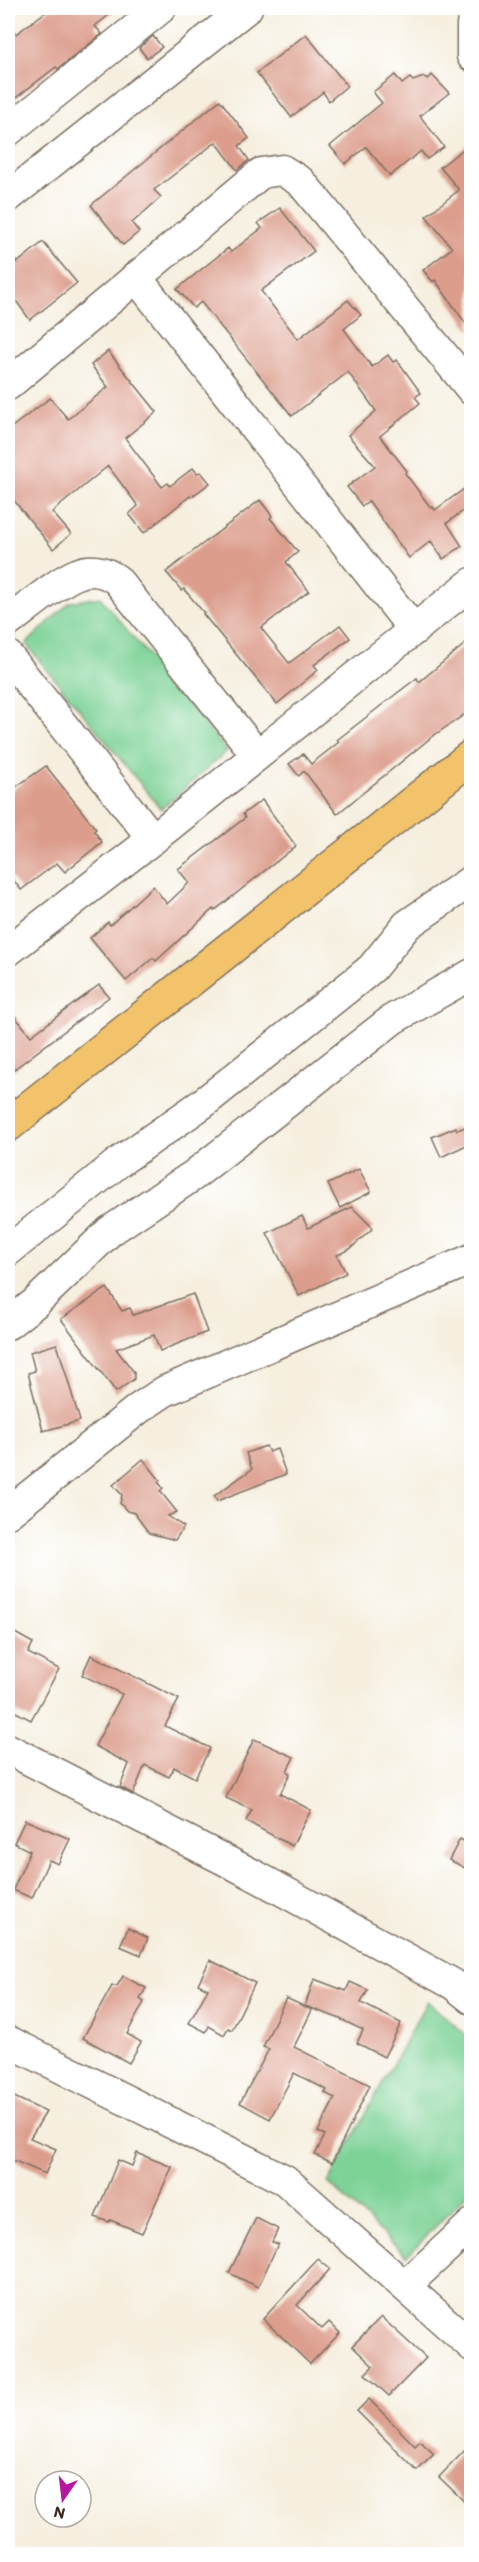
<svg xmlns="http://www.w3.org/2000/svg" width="479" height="2562" viewBox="0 0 479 2562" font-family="Itim,sans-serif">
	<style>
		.green { fill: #7dd296; stroke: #5c7e5a; stroke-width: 1.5 }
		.building { fill: #dc9d8c }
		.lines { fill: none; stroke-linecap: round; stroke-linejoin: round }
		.minor-casing { stroke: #7c6f62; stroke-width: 33 }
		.major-casing { stroke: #7c6f62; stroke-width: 36 }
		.minor { stroke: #fff; stroke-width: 30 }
		.major { stroke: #f2c36a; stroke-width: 33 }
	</style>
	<rect width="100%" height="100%" fill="#fff"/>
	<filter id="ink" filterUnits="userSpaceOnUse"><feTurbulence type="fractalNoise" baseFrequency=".0167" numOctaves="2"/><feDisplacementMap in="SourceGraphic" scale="12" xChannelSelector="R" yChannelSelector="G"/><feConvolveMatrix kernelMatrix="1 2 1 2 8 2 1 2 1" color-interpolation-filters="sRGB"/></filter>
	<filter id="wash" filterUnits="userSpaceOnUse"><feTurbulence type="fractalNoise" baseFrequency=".008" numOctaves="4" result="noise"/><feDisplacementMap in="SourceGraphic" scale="24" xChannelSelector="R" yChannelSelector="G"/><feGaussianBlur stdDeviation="1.35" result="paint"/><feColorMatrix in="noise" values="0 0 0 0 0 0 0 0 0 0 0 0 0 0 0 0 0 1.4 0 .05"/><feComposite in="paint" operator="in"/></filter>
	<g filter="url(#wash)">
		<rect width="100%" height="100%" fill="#f6efdf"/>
		<g class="green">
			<polygon points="100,597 227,751 161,809 26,644 70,602"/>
			<polygon points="427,2001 471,2039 471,2190 407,2256 328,2183"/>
		</g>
		<g id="blocks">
			<g class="building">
				<polygon points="51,8 118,8 95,26 102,34 58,69 56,67 8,104 8,23 16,34"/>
				<polygon points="306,34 347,86 329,101 323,92 291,117 257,73"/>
				<polygon points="153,36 162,47 147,58 139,48"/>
				<polygon points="395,75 402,84 410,78 413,81 424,77 428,79 432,75 449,93 420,116 444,147 427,159 421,151 390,176 366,147 345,164 330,146 382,103 373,92"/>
				<polygon points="220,100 249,138 239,146 249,160 237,170 216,142 154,190 161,197 132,223 139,232 123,245 91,205"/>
				<polygon points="471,143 471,331 435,280 433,282 423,270 452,248 426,216 459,190 440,167"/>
				<polygon points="280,208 314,251 261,291 298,339 348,300 361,315 344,329 372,367 388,355 393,362 397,360 421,393 415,397 420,403 380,436 407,471 405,473 431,508 433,507 435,510 471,484 471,505 447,523 462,546 443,559 431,541 409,558 369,501 362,506 347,487 375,466 348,435 376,411 348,372 292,416 201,302 194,308 177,289 228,248 231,252 262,228 258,223"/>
				<polygon points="43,242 77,283 30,320 8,290 8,251 17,263"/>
				<polygon points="108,351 157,412 125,438 162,487 168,483 170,486 193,468 197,473 201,472 210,483 191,497 190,496 144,533 129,514 138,506 108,466 52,512 71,534 53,549 8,493 8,430 50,398 68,419 108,387 91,365"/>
				<polygon points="260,500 272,516 270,518 298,552 286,562 309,591 261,628 289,663 340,625 350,638 314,665 318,670 277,704 203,614 204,613 184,589 182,591 166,572"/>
				<polygon points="471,639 471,710 433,736 337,814 304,771 299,776 289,764 303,754 311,764 339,742 337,740 396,694 417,678 419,682"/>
				<polygon points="46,766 96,829 94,831 102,842 65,872 57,863 21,890 8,873 8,796 10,791"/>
				<polygon points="262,800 296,846 214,911 213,909 156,961 153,958 126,981 90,938 108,922 110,925 153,886 167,904 189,883 178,869 245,818 243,814"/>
				<polygon points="99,985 109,997 8,1074 8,1008 31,1036"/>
				<polygon points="471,1125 471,1143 441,1157 432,1137 456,1127 457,1130"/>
				<polygon points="359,1169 371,1192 340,1208 328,1184"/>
				<polygon points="352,1207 373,1228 350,1249 337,1255 346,1273 299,1296 267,1233 302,1216 308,1228"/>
				<polygon points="107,1288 122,1311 130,1308 133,1315 193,1294 207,1332 160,1351 154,1335 116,1349 134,1372 134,1379 116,1392 61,1319"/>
				<polygon points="57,1344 80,1421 43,1431 28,1373 35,1371 30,1352"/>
				<polygon points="266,1446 269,1452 277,1449 286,1474 217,1501 214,1496 252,1469 246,1453"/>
				<polygon points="143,1459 160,1480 158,1482 163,1488 160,1491 177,1512 168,1516 184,1527 175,1540 149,1533 134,1513 127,1511 120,1503 122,1495 113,1485"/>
				<polygon points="8,1629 33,1643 28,1653 59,1669 31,1720 8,1708"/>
				<polygon points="91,1655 179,1699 165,1726 210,1748 195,1778 174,1767 169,1777 145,1765 133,1794 120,1787 129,1764 95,1746 122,1694 82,1675"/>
				<polygon points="254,1739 294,1757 287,1771 290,1774 280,1794 311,1810 292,1846 246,1821 252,1810 226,1798"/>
				<polygon points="25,1820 70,1839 58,1864 49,1860 32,1898 13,1890 30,1851 14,1843"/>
				<polygon points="460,1839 471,1845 471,1871 449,1860"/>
				<polygon points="128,1928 148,1938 141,1955 120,1946"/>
				<polygon points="210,1960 255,1983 232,2030 228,2028 224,2035 209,2026 206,2032 189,2023 208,1989 198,1984"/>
				<polygon points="123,1976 146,1988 140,1999 144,2002 127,2034 141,2042 129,2063 83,2038 112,1986 117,1986"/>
				<polygon points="314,1979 346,1991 350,1982 368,1990 361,2003 401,2023 384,2057 357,2043 363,2030 338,2018 305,2006"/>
				<polygon points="286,1998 312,2010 294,2047 370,2085 332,2163 315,2155 325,2135 318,2132 335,2098 325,2093 327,2090 294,2073 270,2119 240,2103 269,2049 263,2047"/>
				<polygon points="8,2094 46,2112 30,2138 56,2149 45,2174 8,2158"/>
				<polygon points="137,2153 172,2167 142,2233 110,2220 109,2222 95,2217 118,2160 132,2166"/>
				<polygon points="256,2218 278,2229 272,2242 278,2244 258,2287 229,2273"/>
				<polygon points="318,2259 330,2269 297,2305 322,2329 329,2322 340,2333 310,2364 263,2319"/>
				<polygon points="381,2317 426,2358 389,2396 365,2374 373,2366 352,2346"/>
				<polygon points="369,2399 415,2446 420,2441 434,2454 417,2471 357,2411"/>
				<polygon points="471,2444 471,2508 439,2477"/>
			</g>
		</g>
	</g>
	<g filter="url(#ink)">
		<use href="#blocks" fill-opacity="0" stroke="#7c6f62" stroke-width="1.5"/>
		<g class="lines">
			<g class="minor-casing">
				<g id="minor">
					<polyline points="472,25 472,56"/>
					<polyline points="8,131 161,8"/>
					<polyline points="8,197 247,8"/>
					<polyline points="136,277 414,630"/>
					<polyline points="8,385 261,173 282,170 301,182 472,390"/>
					<path d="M8 622C24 610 60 580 77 574 91 568 105 571 117 580L257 755"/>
					<polyline points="8,656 153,839"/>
					<polyline points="8,951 153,839 472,583"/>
					<polyline points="8,1251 119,1162 202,1104 360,978 372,968 407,925 472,880"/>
					<polyline points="8,1324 35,1303 110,1231 194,1175 393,1019 472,974"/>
					<polyline points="8,1513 138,1409 165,1391 472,1259"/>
					<polyline points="8,1749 252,1874 453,1984 472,1999"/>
					<polyline points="8,2041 285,2180 472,2346"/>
					<polyline points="406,2285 472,2224"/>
				</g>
			</g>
			<g class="major-casing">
				<polyline id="major" points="8,1125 472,756"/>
			</g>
			<use href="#minor" class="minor"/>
			<use href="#major" class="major"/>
		</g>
	</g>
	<rect width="479" height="2562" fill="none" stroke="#fff" stroke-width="30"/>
	<g transform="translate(63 2499) rotate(194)"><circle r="28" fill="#ffffff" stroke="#b1aaa5" stroke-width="1.5"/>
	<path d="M0-4.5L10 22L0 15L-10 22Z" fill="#b5179e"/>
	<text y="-9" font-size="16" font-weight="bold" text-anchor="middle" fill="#3b2a1e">N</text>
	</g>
</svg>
